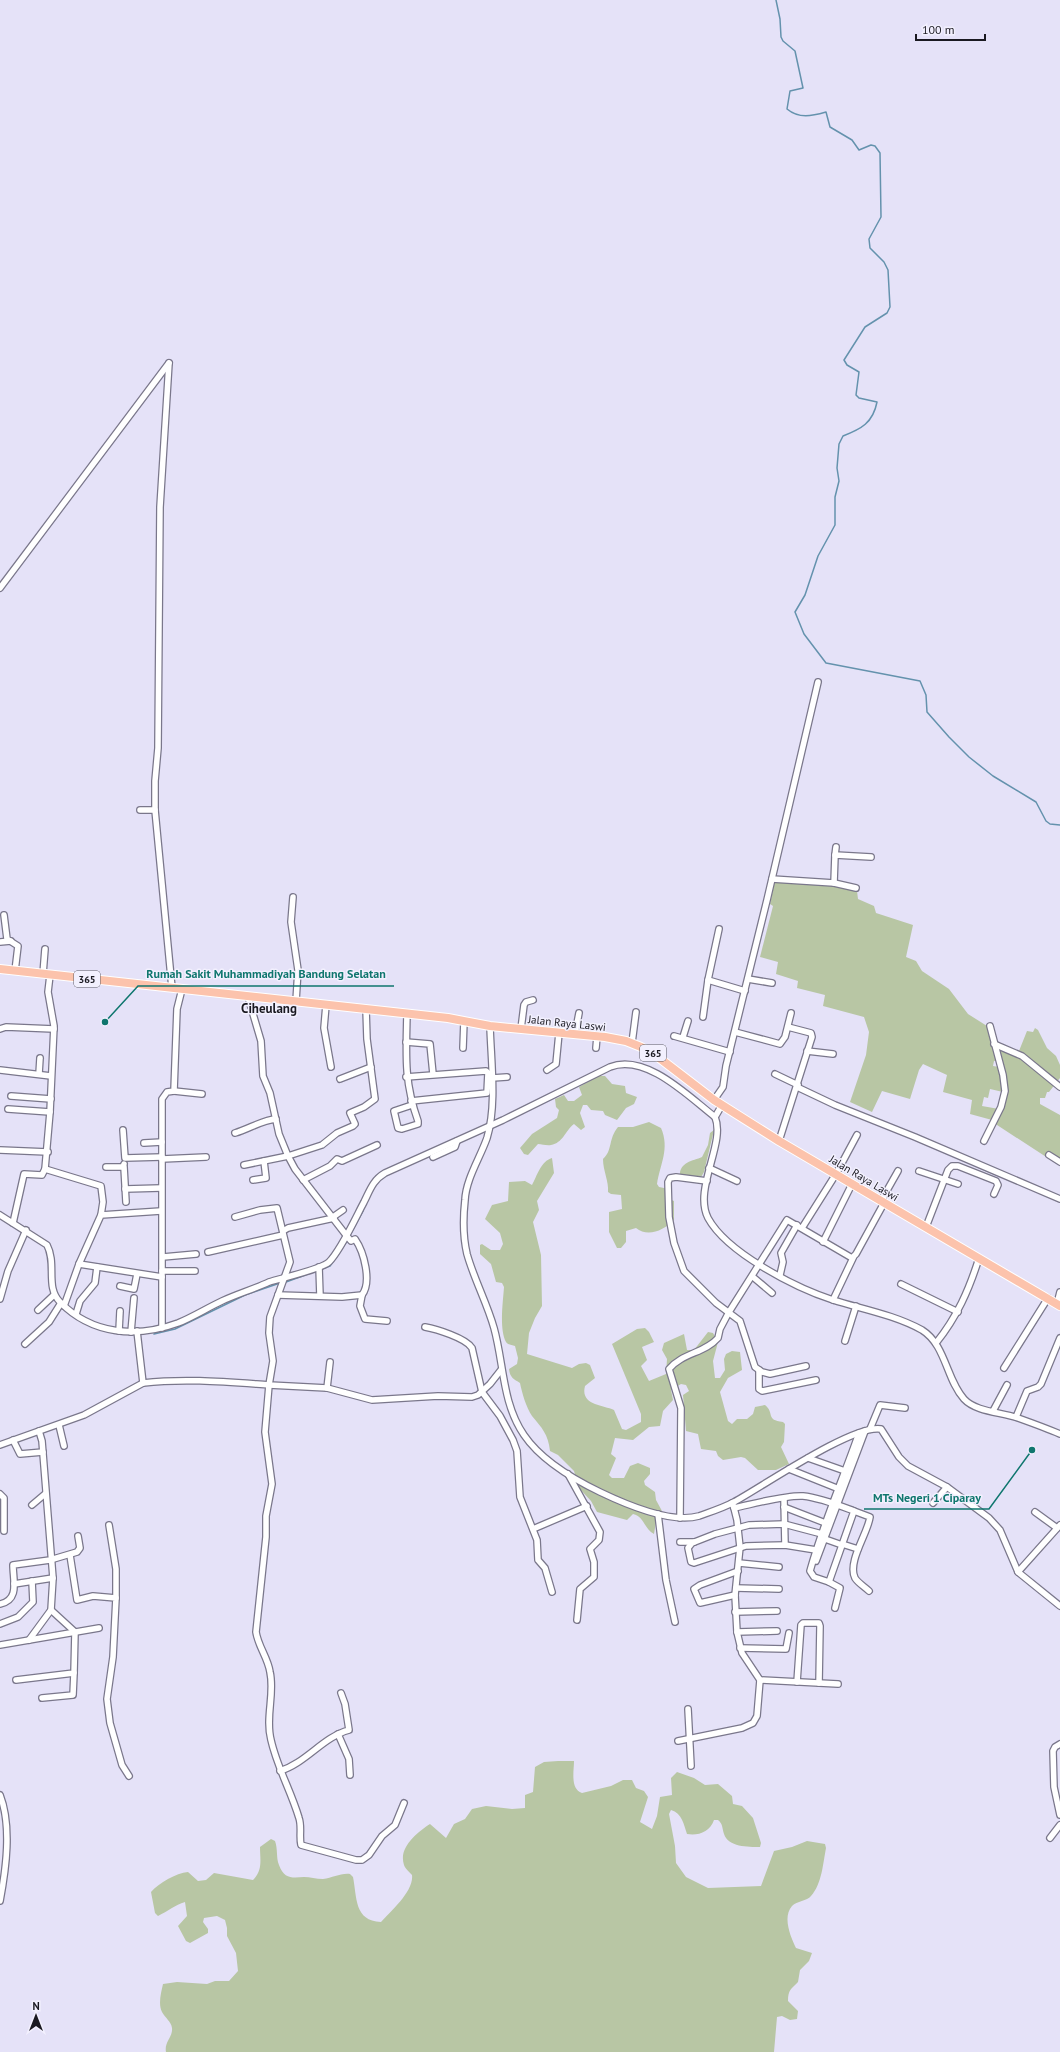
<svg xmlns="http://www.w3.org/2000/svg" width="1060" height="2052" viewBox="0 0 1060 2052" font-family="'PT Sans',sans-serif">
	<style>
		.green { fill: #b8c6a4 }
		.lines { fill: none; stroke-linecap: round; stroke-linejoin: round }
		.stream { stroke: #6492ad; stroke-width: 1.5 }
		.minor-casing { stroke: #7a778b; stroke-width: 8 }
		.primary-casing { stroke: #fff; stroke-width: 10 }
		.minor { stroke: #fff; stroke-width: 5.5 }
		.primary { stroke: #fcc3ac; stroke-width: 8 }
		.labels { text-anchor: middle; dominant-baseline: central; stroke-width: 3; stroke-linejoin: round; paint-order: stroke }
		.shield { fill: #f2f0fe; stroke: #5b5a63; stroke-width: 1 }
		.shield-label { font-size: 10px; font-weight: bold; fill: #1a1921 }
		.street-label { font-size: 11px; fill: #1a1921; stroke: #f2f0fe }
		.quarter-label { font-size: 13px; font-weight: bold; fill: #1a1921; stroke: #f2f0fe }
		.leader { fill: none; stroke: #0f766e; stroke-width: 1.5 }
		.callout-dot { fill: #0f766e; stroke: #f2f0fe; stroke-width: 1.5 }
		.callout-label { font-size: 12px; text-anchor: middle; font-weight: bold; fill: #0f766e; stroke: #f2f0fe; stroke-width: 3; stroke-linejoin: round; paint-order: stroke }
	</style>
	<rect width="100%" height="100%" fill="#e5e2f8"/>
	<g class="green">
		<polygon points="775,880 832,884 857,891 858,899 874,906 876,913 913,925 906,957 916,961 922,971 949,989 968,1014 987,1026 997,1061 994,1061 993,1066 999,1067 1004,1086 1003,1092 990,1089 988,1098 984,1097 982,1106 999,1109 992,1120 970,1114 972,1100 943,1092 947,1075 923,1064 919,1070 910,1099 882,1091 872,1112 850,1102 866,1055 869,1032 864,1017 823,1006 825,995 797,988 798,981 776,974 778,962 760,957 773,906 770,904"/>
		<polygon points="1035,1028 1038,1030 1047,1048 1056,1056 1060,1065 1060,1078 1049,1092 1047,1092 1045,1098 1040,1098 1040,1104 1060,1115 1060,1166 994,1123 1004,1100 998,1048 1017,1056 1027,1031 1033,1032"/>
		<path d="M598 1076H605L612 1084 625 1086 626 1093 637 1097 634 1104 626 1108 617 1120 605 1115 603 1111 591 1110 587 1105H583L580 1113 585 1127 581 1130 574 1124C565 1131 563 1143 551 1145 547 1146 542 1144 538 1144L528 1155 524 1154 520 1148 532 1134 557 1118 559 1110 556 1107 555 1099 564 1095 568 1101H574L582 1095 579 1087Z"/>
		<path d="M649 1122 661 1128C670 1149 660 1164 657 1184L659 1187 669 1189V1199L674 1201V1220C664 1230 648 1238 636 1228L626 1231V1242L621 1248H617L609 1232V1212L622 1209 621 1195 611 1194 608 1192C609 1181 603 1171 603 1159 613 1150 608 1139 618 1127H633Z"/>
		<path d="M714 1130 704 1172 700 1179 680 1176C679 1162 693 1161 702 1157L708 1145 710 1133Z"/>
		<path d="M552 1158 554 1173 537 1201 539 1210 533 1222 541 1255 542 1306 535 1318 529 1333 527 1354 572 1368 579 1364 586 1363 590 1365 595 1378 585 1386C580 1405 602 1405 614 1410L622 1429 626 1430 641 1422V1414L612 1344 637 1329 645 1328 649 1332 654 1342 642 1347 647 1360 641 1366 649 1381 666 1374 667 1359 662 1350 664 1343 684 1334 687 1350H694L708 1332 713 1333 718 1342 713 1361 715 1378H720L725 1370 724 1359 726 1354 732 1351 740 1352 742 1370 728 1378 720 1392 728 1421 732 1424 737 1419H747L753 1414 755 1407 765 1405C775 1413 765 1420 783 1422L785 1424 784 1442 781 1447 789 1464 776 1470H758L745 1458 741 1457 723 1460 718 1456 716 1451 701 1449 698 1434 686 1431 683 1395 689 1391 686 1385 681 1384 671 1390 673 1400 663 1411 660 1426 649 1427 633 1440 615 1438 611 1454 616 1458 609 1475 612 1478H624L630 1466 638 1463 650 1468V1474L644 1481 645 1485 655 1492 656 1500 662 1511 656 1522 654 1534C644 1529 644 1516 633 1514L627 1520 597 1512 591 1501 579 1488 574 1471 558 1455 550 1451C548 1434 542 1428 532 1416 526 1407 522 1393 520 1383 514 1379 510 1378 509 1369L517 1364 518 1358 515 1346C512 1345 508 1345 506 1342 499 1329 503 1302 504 1287L502 1283 496 1282 491 1264 480 1254V1245L482 1244 491 1250H500L503 1244 500 1233 485 1219 492 1205 508 1201 509 1182 525 1181 532 1185C537 1176 541 1161 552 1158Z"/>
		<path d="M558 1761H574C574 1771 570 1789 582 1793L611 1786 623 1780H632L636 1788 644 1791 648 1797 640 1822 652 1829 657 1816 660 1797 672 1795 671 1778 677 1772 694 1778 705 1785 718 1784 732 1796 733 1804 742 1806 753 1818 761 1843 760 1847C748 1847 728 1847 724 1834 722 1828 723 1824 718 1820H714C710 1832 698 1836 687 1834 684 1825 682 1813 671 1810L669 1814 675 1846 676 1863 686 1877 708 1888 761 1886 774 1851 792 1847 807 1841 825 1844 826 1848C823 1863 822 1884 811 1896 807 1901 797 1901 792 1906 782 1917 791 1938 796 1948L812 1953 809 1961 800 1970 798 1982C791 1989 788 1990 788 2001L798 2011 797 2019 790 2020 782 2016 777 2017 774 2052H166C164 2042 173 2037 172 2028 171 2021 165 2018 162 2012 158 2004 161 1993 163 1984L177 1982 207 1984 215 1981H229L238 1971 236 1953 227 1936V1928L225 1920 217 1916 204 1918 203 1922 208 1929V1933L190 1943 186 1941 178 1926 187 1916 185 1902C175 1905 168 1911 158 1916L155 1913 151 1892C159 1883 176 1873 188 1872L198 1881 206 1880 214 1873 253 1880C263 1870 260 1860 260 1847L271 1839 275 1841C278 1849 276 1858 279 1865 284 1879 292 1878 304 1877 310 1877 316 1879 323 1879 333 1878 340 1873 350 1874L353 1877C357 1897 354 1921 381 1922 391 1911 414 1891 412 1875 409 1872 405 1868 404 1865 398 1847 418 1832 430 1824L446 1838 454 1824 465 1819 472 1809 486 1806 512 1809 525 1808V1795L533 1792 535 1767 544 1762Z"/>
	</g>
	<g class="lines">
		<g class="stream">
			<path d="M776 0 780 19 781 37 783 41 795 51 803 88 790 91 787 109C799 119 812 116 826 112L830 127 852 140 859 150 871 145 875 146 880 153 881 217 869 239 870 248 884 262 888 270 890 307 887 313 865 327 844 360 847 365 859 372 856 395 859 398 877 402C873 423 861 429 843 436L839 444 837 468 839 481 835 497V525L818 556 805 595 795 612 804 634 826 663 920 681 926 695 927 712 949 737 969 757 993 776 1036 802 1046 821 1050 824 1060 825"/>
			<polyline points="349,1237 363,1211"/>
			<polyline points="286,1282 330,1266 347,1241"/>
			<polyline points="154,1334 175,1329 245,1295 280,1283"/>
		</g>
		<g class="minor-casing">
			<g id="minor">
				<polyline points="169,363 160,507 158,748 155,781 155,810 172,988"/>
				<polyline points="0,588 169,363"/>
				<polyline points="140,810 155,810"/>
				<polyline points="835,855 836,847"/>
				<polyline points="772,879 834,883 835,855 871,857"/>
				<polyline points="834,883 856,888"/>
				<polyline points="293,897 291,922 298,970 296,1001"/>
				<polyline points="4,915 7,939 18,946 15,971"/>
				<polyline points="719,929 708,980 745,991"/>
				<polyline points="0,942 11,941"/>
				<polyline points="43,974 45,949"/>
				<polyline points="748,979 772,983"/>
				<path d="M248 997 261 1041 263 1076 270 1093 279 1134 288 1156 295 1169 346 1235 351 1241 355 1239C364 1252 372 1282 362 1295L342 1297 278 1295"/>
				<polyline points="326,1005 324,1028 331,1067"/>
				<path d="M407 1014C406 1055 404 1082 418 1121V1124L402 1129 398 1128 394 1111 412 1105"/>
				<polyline points="703,1017 708,980"/>
				<path d="M490 1026C491 1061 497 1105 487 1138 480 1158 466 1179 465 1200 463 1218 463 1237 467 1254 474 1279 487 1303 494 1328 504 1364 502 1403 524 1435 541 1460 573 1479 600 1492 625 1504 671 1524 699 1516 710 1512 723 1508 734 1502 762 1487 853 1424 881 1429L899 1457 908 1466 947 1487 989 1518 1000 1530 1018 1572 1060 1606"/>
				<polyline points="0,1029 6,1027 54,1029"/>
				<polyline points="521,1029 524,1005 526,1002 533,1000"/>
				<polyline points="735,1032 780,1044 785,1037 791,1013"/>
				<polyline points="575,1034 579,1013"/>
				<polyline points="674,1036 730,1052"/>
				<polyline points="683,1037 688,1021"/>
				<polyline points="406,1042 430,1044 433,1074"/>
				<polyline points="632,1043 636,1012"/>
				<polyline points="994,1044 1022,1056 1060,1087"/>
				<polyline points="463,1048 464,1021"/>
				<polyline points="596,1048 597,1036"/>
				<polyline points="807,1051 833,1054"/>
				<polyline points="0,1070 51,1076"/>
				<polyline points="547,1070 556,1064 559,1033"/>
				<polyline points="39,1074 40,1058"/>
				<polyline points="775,1074 798,1085"/>
				<polyline points="406,1077 486,1071 488,1073 487,1093 411,1101"/>
				<polyline points="492,1078 507,1077"/>
				<polyline points="340,1079 371,1067"/>
				<polyline points="797,1087 835,1105 915,1137 1060,1199"/>
				<polyline points="174,1091 202,1094"/>
				<polyline points="11,1096 51,1099"/>
				<polyline points="714,1100 723,1087 726,1066 767,900 818,682"/>
				<polyline points="8,1109 50,1112"/>
				<polyline points="715,1117 722,1105"/>
				<polyline points="123,1130 125,1158 162,1157"/>
				<path d="M235 1133C249 1129 262 1120 276 1119"/>
				<polyline points="779,1141 812,1037 811,1033 788,1027"/>
				<polyline points="984,1141 1001,1107 1005,1091 1003,1075 990,1026"/>
				<polyline points="144,1143 162,1142"/>
				<polyline points="0,1150 48,1152"/>
				<polyline points="1049,1155 1060,1162"/>
				<polyline points="433,1157 455,1147 457,1141"/>
				<polyline points="162,1159 206,1157"/>
				<polyline points="244,1165 288,1156 322,1145 337,1133 353,1126 355,1124 350,1113 364,1107 375,1099 367,1039 366,1009"/>
				<polyline points="106,1167 123,1167 124,1164"/>
				<polyline points="124,1167 126,1202"/>
				<polyline points="709,1168 737,1181"/>
				<polyline points="45,1169 101,1186 103,1202 101,1215"/>
				<polyline points="919,1171 958,1184"/>
				<polyline points="253,1180 266,1178 264,1161"/>
				<polyline points="303,1180 330,1166 337,1159 342,1161 377,1145"/>
				<polyline points="707,1181 676,1177 670,1178 668,1182 669,1217 674,1243 684,1271 716,1303 740,1321 755,1367 762,1372 770,1374 806,1366"/>
				<polyline points="125,1189 161,1188"/>
				<polyline points="881,1201 898,1171"/>
				<path d="M0 1215 47 1245C57 1264 45 1287 60 1302 92 1335 137 1338 178 1323 193 1317 207 1308 222 1301 237 1294 254 1289 269 1282 282 1278 322 1269 329 1262 341 1250 356 1217 364 1202 370 1190 373 1180 385 1173L503 1120 610 1067C646 1053 688 1096 715 1117 726 1143 693 1189 708 1218 727 1253 796 1288 833 1300 862 1309 895 1315 922 1330 946 1345 946 1379 964 1399 976 1412 1001 1412 1018 1418 1032 1423 1046 1428 1060 1434"/>
				<polyline points="235,1217 260,1210 277,1208 290,1262 270,1317 269,1333 273,1361 269,1385 327,1388 372,1400 438,1396 472,1397 478,1395 490,1384 501,1370"/>
				<polyline points="333,1217 343,1210"/>
				<polyline points="13,1223 24,1174 42,1175 45,1169 50,1112 54,1026 48,992 50,975"/>
				<polyline points="926,1227 948,1170 952,1166 958,1166 996,1181 998,1185 994,1194"/>
				<polyline points="802,1228 836,1174 857,1135"/>
				<polyline points="283,1231 288,1228 334,1218"/>
				<polyline points="823,1242 852,1184"/>
				<polyline points="208,1252 283,1235"/>
				<polyline points="163,1257 196,1254"/>
				<polyline points="79,1264 162,1277"/>
				<polyline points="319,1267 320,1296"/>
				<polyline points="162,1271 195,1271"/>
				<polyline points="780,1275 783,1262 781,1253 797,1225"/>
				<polyline points="753,1277 772,1293"/>
				<polyline points="901,1284 958,1312"/>
				<polyline points="120,1286 134,1289 137,1274"/>
				<polyline points="362,1295 360,1306 365,1319 387,1321"/>
				<polyline points="0,1299 8,1271 26,1230"/>
				<polyline points="833,1300 853,1258"/>
				<polyline points="1057,1304 1060,1292"/>
				<polyline points="64,1306 79,1264 101,1215 161,1211"/>
				<polyline points="38,1310 54,1295"/>
				<polyline points="76,1314 80,1301 95,1283 97,1267"/>
				<path d="M425 1327C436 1329 466 1338 472 1348L482 1392 500 1416 513 1440 517 1451 520 1497 537 1540 538 1560 545 1568 552 1592"/>
				<polyline points="162,1328 162,1099 167,1092 174,1091 177,1009 182,989"/>
				<polyline points="119,1331 120,1311"/>
				<path d="M137 1331 143 1383C185 1378 227 1382 269 1385L265 1432 272 1484 266 1516V1537L256 1632C258 1646 268 1658 270 1672 275 1694 265 1717 271 1740 277 1767 291 1791 299 1818 302 1827 299 1836 301 1845L356 1860H362L369 1855 382 1836 395 1825 404 1803"/>
				<polyline points="131,1332 134,1298"/>
				<polyline points="845,1341 856,1306"/>
				<path d="M936 1343C957 1317 969 1290 979 1258"/>
				<polyline points="25,1344 49,1322 61,1303"/>
				<polyline points="1004,1368 1048,1298"/>
				<polyline points="759,1370 759,1389 762,1391 816,1380"/>
				<polyline points="327,1388 330,1362"/>
				<polyline points="993,1411 1007,1385"/>
				<polyline points="1016,1417 1027,1391 1038,1387 1041,1384 1060,1338"/>
				<polyline points="59,1425 64,1446"/>
				<polyline points="870,1429 880,1405 905,1408"/>
				<polyline points="13,1440 20,1454 43,1452"/>
				<polyline points="0,1445 84,1415 143,1383"/>
				<polyline points="808,1458 845,1471"/>
				<polyline points="789,1469 839,1489"/>
				<polyline points="568,1474 600,1532 599,1540 590,1549 594,1562 594,1577 580,1589 577,1620"/>
				<polyline points="0,1494 4,1498 4,1531"/>
				<polyline points="784,1499 785,1545"/>
				<path d="M732 1503 734 1508C753 1504 785 1495 803 1496 821 1498 838 1505 854 1511L829 1582 814 1577 810 1571C823 1524 843 1479 859 1433"/>
				<polyline points="933,1503 947,1487"/>
				<polyline points="32,1505 45,1494"/>
				<polyline points="784,1507 828,1524"/>
				<path d="M854 1511 870 1517C868 1533 847 1562 855 1578 858 1583 865 1587 869 1591"/>
				<polyline points="1035,1512 1057,1528"/>
				<polyline points="658,1514 666,1580 675,1622"/>
				<path d="M680 1518 681 1408 669 1369C682 1353 705 1353 718 1338L720 1329 729 1312 787 1220 852 1258 856 1254 884 1203"/>
				<polyline points="109,1525 116,1569 116,1598"/>
				<polyline points="533,1529 587,1506"/>
				<polyline points="825,1539 842,1545"/>
				<polyline points="680,1542 694,1542"/>
				<polyline points="842,1544 858,1549"/>
				<polyline points="816,1550 785,1545 746,1546 694,1563 691,1562 688,1548 692,1543 715,1534 749,1525 784,1524 822,1534"/>
				<polyline points="70,1555 77,1600 93,1596 116,1598 113,1657 107,1699 110,1723 122,1765 129,1776"/>
				<polyline points="816,1561 865,1431"/>
				<polyline points="739,1563 779,1567"/>
				<polyline points="1018,1572 1060,1525"/>
				<polyline points="829,1582 840,1588 835,1608"/>
				<polyline points="14,1584 53,1578"/>
				<polyline points="736,1588 779,1589"/>
				<polyline points="735,1595 700,1603 694,1589 700,1585 738,1571"/>
				<path d="M0 1604C20 1600 13 1580 13 1565L50 1560 77 1552 80 1548 78 1536"/>
				<polyline points="735,1612 777,1611"/>
				<polyline points="0,1624 18,1617 33,1602 32,1581"/>
				<polyline points="737,1632 777,1631"/>
				<polyline points="29,1640 51,1610 53,1578 42,1441 39,1431"/>
				<polyline points="0,1645 99,1628"/>
				<polyline points="740,1648 786,1649 789,1633"/>
				<polyline points="16,1680 74,1673 75,1632 51,1610"/>
				<polyline points="760,1680 838,1684"/>
				<polyline points="797,1682 801,1625 803,1623 819,1623 820,1626 819,1683"/>
				<polyline points="42,1698 73,1695 74,1673"/>
				<polyline points="688,1709 691,1766"/>
				<polyline points="338,1734 349,1759 350,1775"/>
				<polyline points="678,1741 742,1728 753,1723 757,1716 760,1680 742,1653 737,1632 735,1595 740,1547 737,1520 734,1508"/>
				<polyline points="1060,1744 1055,1747 1053,1751 1054,1787 1060,1815"/>
				<path d="M280 1771C306 1763 323 1737 349 1730L345 1704 341 1693"/>
				<path d="M0 1795C12 1826 6 1869 0 1901"/>
				<polyline points="1050,1838 1060,1825"/>
			</g>
		</g>
		<g class="primary-casing">
			<polyline id="primary" points="0,969 448,1018 490,1026 605,1037 626,1041 641,1047 658,1057 714,1100 779,1141 1060,1306"/>
		</g>
		<use href="#minor" class="minor"/>
		<use href="#primary" class="primary"/>
	</g>
	<g class="labels">
		<g class="shield">
			<rect x="74" y="971" width="26" height="16" rx="3"/>
			<rect x="640" y="1045" width="26" height="16" rx="3"/>
		</g>
		<g class="shield-label">
			<text x="87" y="979">365</text>
			<text x="653" y="1053">365</text>
		</g>
		<g class="street-label">
			<text transform="translate(567 1023) rotate(6)">Jalan Raya Laswi</text>
			<text transform="translate(864 1178) rotate(31)">Jalan Raya Laswi</text>
		</g>
		<g class="quarter-label">
			<text x="269" y="1008">Ciheulang</text>
		</g>
	</g>
	<path class="leader" d="M105 1022L138 986H394M1032 1450L989 1509H864"/>
	<g class="callout-dot">
		<circle cx="105" cy="1022" r="4"/>
		<circle cx="1032" cy="1450" r="4"/>
	</g>
	<g class="callout-label">
		<text x="266" y="978">Rumah Sakit Muhammadiyah Bandung Selatan</text>
		<text x="927" y="1502">MTs Negeri 1 Ciparay</text>
	</g>
	<g transform="translate(36 2016)" stroke="#f2f0fe" stroke-width="3" paint-order="stroke">
	<path d="M0-3L7 15L0 10L-7 15Z" fill="#1a1921"/>
	<text y="-6" font-size="11" font-weight="bold" text-anchor="middle" fill="#1a1921">N</text>
	</g>
	<path d="M916 34v6h69v-6" fill="none" stroke="#1a1921" stroke-width="2"/>
	<text x="922" y="34" font-size="12" fill="#1a1921" stroke="#f2f0fe" stroke-width="3" paint-order="stroke">100 m</text>
</svg>
